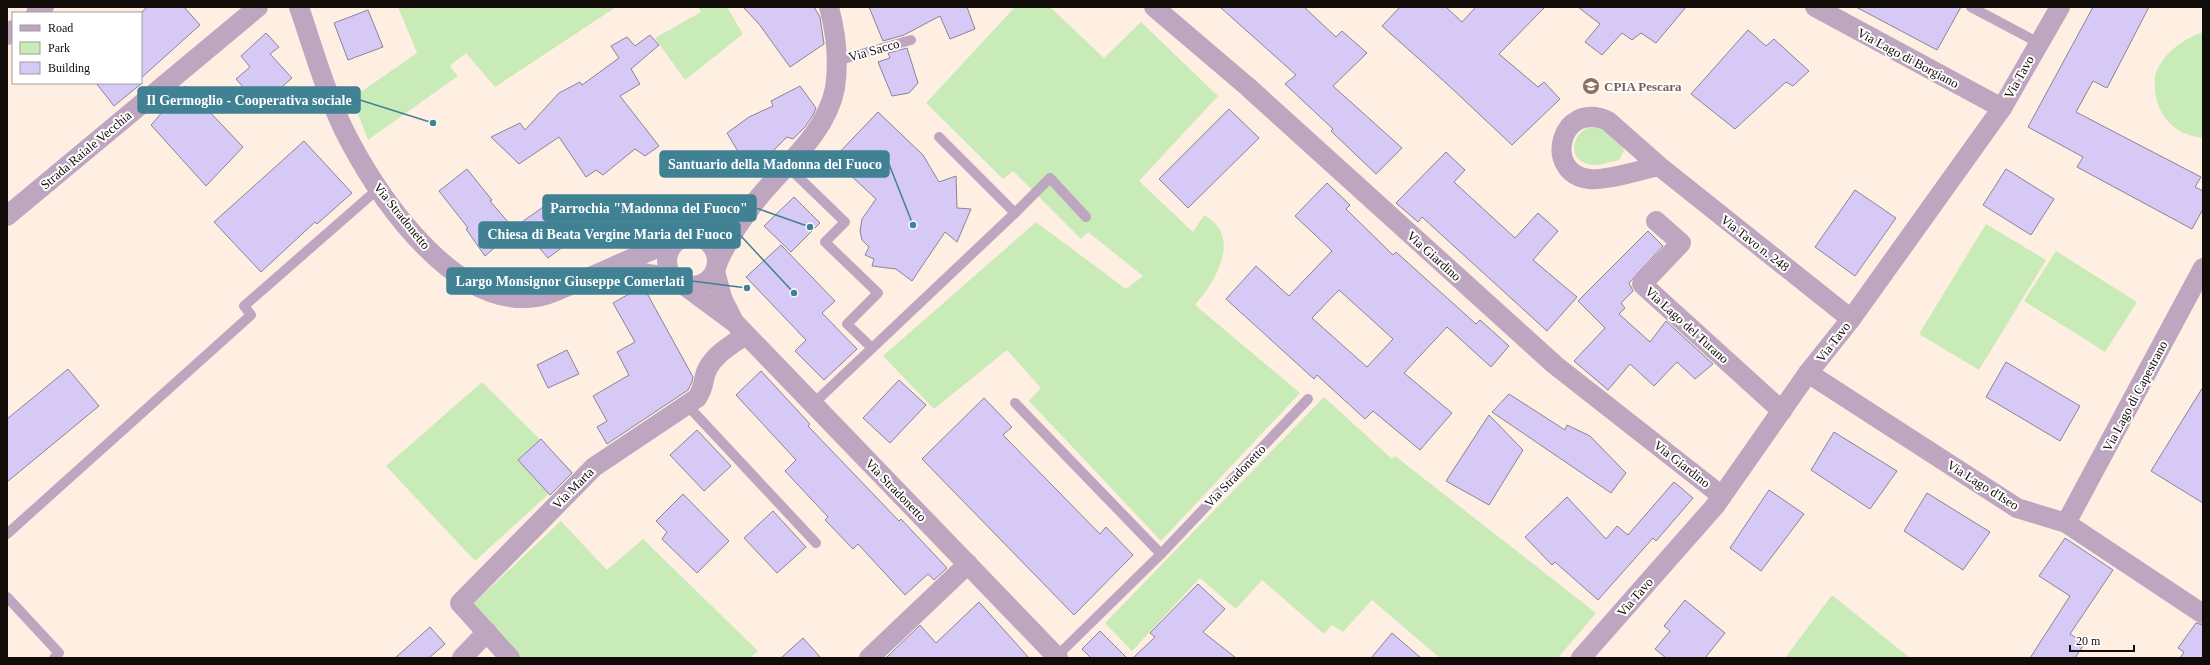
<svg xmlns="http://www.w3.org/2000/svg" width="2210" height="665" viewBox="0 0 2210 665" font-family="'Times New Roman',serif">
	<style>
		.green { fill: #c9ebb8 }
		.building { fill: #d6c9f6; stroke: #898595; fill-rule: evenodd }
		.lines { fill: none; stroke-linecap: round; stroke-linejoin: round }
		.lane { stroke: #bea6c1; stroke-width: 10 }
		.street { stroke: #bea6c1; stroke-width: 20 }
		.labels { text-anchor: middle; dominant-baseline: central; stroke-width: 4; stroke-linejoin: round; paint-order: stroke }
		.street-label { font-size: 13px; fill: #110c08; stroke: #fff }
		.education-label { font-size: 13px; font-weight: bold; fill: #785e54; stroke: #fff; text-anchor: start }
		.leader { fill: none; stroke: #418194; stroke-width: 1.5 }
		.callout-dot { fill: #418194; stroke: #fff; stroke-width: 1.5 }
		.callout { fill: #418194; stroke: #418194; stroke-width: 1.5 }
		.callout-label { font-size: 14px; text-anchor: middle; font-weight: bold; fill: #fff }
	</style>
	<rect width="100%" height="100%" fill="#ffefe3"/>
	<g class="green">
		<polygon points="398,7 616,7 495,87 466,53 450,66 458,76 368,140 352,98 417,53"/>
		<polygon points="698,7 727,7 743,34 685,80 655,38 701,12"/>
		<path d="M1015 7H1050L1104 58 1141 22 1218 96 1139 181 1193 232 1204 215C1243 236 1216 281 1195 305L1300 393 1161 541 1029 401 1041 388 1007 350 934 409 883 356 1036 222 1126 289 1143 276 1088 232 1081 239 1013 171 1003 179 926 103Z"/>
		<path d="M2203 32V138C2176 135 2158 118 2155 91 2155 86 2154 80 2155 76 2162 54 2182 39 2203 32Z"/>
		<path d="M1589 127C1603 127 1620 138 1624 151L1619 160C1609 162 1597 167 1588 164 1567 159 1572 134 1589 127Z"/>
		<polygon points="1986,224 2046,260 1979,370 1919,334"/>
		<polygon points="2056,251 2137,302 2105,352 2024,301"/>
		<polygon points="482,382 573,472 475,561 386,466"/>
		<polygon points="1324,397 1392,459 1395,456 1596,613 1558,658 1440,658 1372,600 1343,632 1332,625 1324,634 1262,580 1236,609 1200,578 1132,651 1105,623"/>
		<polygon points="561,521 607,570 643,539 758,651 750,658 521,658 473,604"/>
		<polygon points="1832,595 1910,658 1785,658"/>
	</g>
	<g class="building">
		<polygon points="147,7 184,7 200,25 141,78 141,13"/>
		<polygon points="743,7 814,7 820,17 824,44 790,67 759,24"/>
		<polygon points="869,7 967,7 975,29 950,39 940,16 904,35 883,41"/>
		<polygon points="1220,7 1304,7 1336,37 1342,31 1367,53 1333,86 1402,148 1376,174 1331,131 1333,129 1285,84 1296,75"/>
		<polygon points="1400,7 1446,7 1462,22 1476,7 1545,7 1499,54 1538,87 1544,82 1560,99 1512,145 1446,83 1382,26"/>
		<polygon points="1578,7 1686,7 1656,43 1641,33 1632,40 1622,33 1602,55 1585,42 1600,24"/>
		<polygon points="1856,7 1961,7 1937,50"/>
		<polygon points="2093,7 2149,7 2107,88 2093,81 2076,112 2201,177 2195,187 2203,191 2203,209 2192,229 2077,167 2083,157 2028,127"/>
		<polygon points="368,10 383,47 348,60 334,23"/>
		<polygon points="1748,30 1766,46 1774,39 1809,71 1793,86 1786,82 1735,129 1691,94"/>
		<polygon points="266,33 279,47 270,54 292,78 260,106 236,79 250,67 241,56"/>
		<polygon points="650,35 659,45 631,69 640,84 620,96 659,146 645,156 635,149 603,175 596,170 586,177 559,137 519,164 491,137 520,123 525,130 559,93 580,82 582,85 619,58 611,46 627,37 635,46"/>
		<polygon points="907,48 918,83 909,93 892,96 878,62 890,58 888,53"/>
		<polygon points="96,83 142,83 114,106"/>
		<polygon points="185,86 243,147 206,186 151,125"/>
		<polygon points="800,86 816,108 813,115 805,127 793,139 787,137 774,150 770,157 749,170 727,133 749,117 773,106 771,101"/>
		<polygon points="1229,109 1259,138 1188,208 1159,179"/>
		<polygon points="878,112 923,155 939,182 956,176 957,208 971,209 957,242 945,232 912,281 896,269 872,266 874,259 865,255 869,247 862,240 860,231 862,219 876,199 833,159"/>
		<polygon points="304,141 352,193 317,224 315,222 261,272 214,222"/>
		<polygon points="1446,152 1465,170 1454,182 1515,238 1538,213 1558,231 1533,260 1577,297 1547,331 1422,217 1418,222 1396,203"/>
		<polygon points="467,169 492,200 490,201 515,230 485,256 466,229 468,228 439,191"/>
		<polygon points="2006,169 2054,199 2031,235 1983,205"/>
		<path d="M1327 183 1350 205 1346 209 1393 255 1396 252 1476 324 1480 320 1509 346 1491 367 1447 327 1404 373 1452 413 1420 450 1373 411 1365 419 1317 375 1314 379 1226 299 1256 266 1289 296 1332 251 1295 216ZM1339 290 1393 339 1367 367 1312 318Z"/>
		<polygon points="1855,190 1896,218 1855,276 1815,247"/>
		<polygon points="794,197 820,223 791,252 764,226"/>
		<polygon points="546,205 572,240 548,258 519,224"/>
		<polygon points="1648,231 1663,246 1629,283 1633,291 1621,303 1625,308 1619,314 1650,342 1666,321 1713,364 1695,379 1677,362 1654,386 1630,364 1608,390 1574,361 1605,328 1578,301"/>
		<polygon points="781,245 835,301 822,313 857,349 824,380 795,351 806,340 746,277"/>
		<polygon points="643,286 693,377 692,382 688,390 607,444 597,427 607,421 593,396 629,375 617,352 635,342 613,303"/>
		<polygon points="567,350 579,374 548,388 537,365"/>
		<polygon points="2006,362 2080,406 2060,441 1986,397"/>
		<polygon points="68,369 99,406 7,482 7,419"/>
		<polygon points="761,371 810,424 808,426 899,521 901,519 947,568 934,580 928,574 905,595 858,544 853,549 825,520 828,517 785,471 796,460 736,395"/>
		<polygon points="899,380 926,405 890,443 863,418"/>
		<polygon points="2203,387 2203,503 2151,471"/>
		<polygon points="1509,394 1565,430 1567,425 1590,436 1626,473 1611,493 1492,412"/>
		<polygon points="984,398 1012,427 1003,435 1100,534 1106,527 1133,555 1074,615 922,459"/>
		<polygon points="1489,415 1523,450 1489,505 1446,481"/>
		<polygon points="697,430 731,466 704,491 670,455"/>
		<polygon points="1834,432 1897,471 1870,509 1811,470"/>
		<polygon points="541,439 572,473 550,495 518,460"/>
		<polygon points="1674,482 1693,498 1656,541 1653,538 1598,600 1555,562 1552,565 1525,537 1567,497 1606,539 1617,526 1628,535"/>
		<polygon points="1769,490 1804,514 1761,571 1730,548"/>
		<polygon points="1927,493 1990,532 1963,570 1904,531"/>
		<polygon points="683,494 729,541 697,573 662,539 667,532 656,521"/>
		<polygon points="773,511 806,547 777,573 744,538"/>
		<polygon points="2065,538 2113,570 2070,634 2085,643 2075,658 2030,658 2070,596 2039,576"/>
		<polygon points="1198,584 1225,609 1203,632 1236,658 1133,658 1155,637 1150,633"/>
		<polygon points="1685,600 1725,633 1705,658 1666,658 1655,649 1670,631 1664,626"/>
		<polygon points="979,602 1029,658 886,658 920,625 936,643"/>
		<polygon points="2196,623 2203,625 2203,658 2180,658 2184,652 2178,648"/>
		<polygon points="430,627 445,644 429,658 395,658"/>
		<polygon points="1100,631 1127,658 1091,658 1082,649"/>
		<polygon points="1392,633 1421,658 1371,658"/>
		<polygon points="803,638 821,658 781,658"/>
	</g>
	<g class="lines">
		<g class="lane">
			<polyline points="1971,7 2039,43"/>
			<polyline points="836,61 911,40"/>
			<polyline points="787,166 845,222 825,242 878,293 847,324 872,348"/>
			<polyline points="1015,213 1050,178 1086,217"/>
			<polyline points="1015,403 1161,554"/>
			<polyline points="813,404 1015,213 939,137"/>
			<polyline points="688,406 816,543"/>
			<polyline points="7,534 251,315 244,306 378,189"/>
			<polyline points="7,597 59,653 54,658"/>
			<polyline points="1057,656 1161,554 1308,399"/>
		</g>
		<g class="street">
			<path d="M299 7C314 51 327 98 349 140 382 202 456 310 537 297 547 296 559 290 568 286 605 272 639 253 677 241"/>
			<polyline points="1154,7 1248,87 1555,365 1722,496"/>
			<polyline points="1815,7 2002,108"/>
			<polyline points="36,13 44,7"/>
			<polyline points="7,35 13,30"/>
			<path d="M1659 166C1640 170 1606 181 1589 179 1542 173 1560 99 1608 121L1659 166 1851 319"/>
			<polyline points="7,216 258,7"/>
			<polyline points="1656,221 1681,243 1642,284 1782,411"/>
			<polyline points="693,236 749,205"/>
			<circle cx="692" cy="261" r="25"/>
			<path d="M717 264C727 241 740 221 755 202 783 166 826 135 835 88 839 61 836 33 829 7"/>
			<polyline points="715,271 722,298 733,320"/>
			<polyline points="608,273 638,272 674,278"/>
			<polyline points="681,283 735,323 1058,658"/>
			<polyline points="1808,373 2017,508 2066,523 2203,614"/>
			<polyline points="2066,523 2203,268"/>
			<polyline points="462,658 487,632"/>
			<path d="M510 658 460 603 594 467 697 398C706 385 702 378 708 368 716 353 732 345 745 335"/>
			<polyline points="869,658 968,564"/>
			<polyline points="1581,658 1715,506 1808,373 1851,319 2002,108 2060,7"/>
		</g>
	</g>
	<defs>
		<g id="school-disc" transform="scale(0.9)"><circle r="9.5" fill="#8d6e63" stroke="#fff"/><path d="M0-5L7-2L0 1L-7-2ZM-4 1L0 2.5L4 1V4Q0 6-4 4Z" fill="#fff"/></g>
	</defs>
	<g fill-rule="evenodd">
		<use href="#school-disc" x="1591" y="86"/>
	</g>
	<g class="labels">
		<g class="street-label">
			<text transform="translate(874 50) rotate(-16)">Via Sacco</text>
			<text transform="translate(1908 58) rotate(28)">Via Lago di Borgiano</text>
			<text transform="translate(2019 77) rotate(-61)">Via Tavo</text>
			<text transform="translate(86 150) rotate(-40)">Strada Raiale Vecchia</text>
			<text transform="translate(402 216) rotate(51)">Via Stradonetto</text>
			<text transform="translate(1755 243) rotate(38)">Via Tavo n. 248</text>
			<text transform="translate(1434 256) rotate(42)">Via Giardino</text>
			<text transform="translate(1687 325) rotate(42)">Via Lago del Turano</text>
			<text transform="translate(1833 342) rotate(-52)">Via Tavo</text>
			<text transform="translate(2135 396) rotate(-62)">Via Lago di Capestrano</text>
			<text transform="translate(1682 464) rotate(38)">Via Giardino</text>
			<text transform="translate(1235 476) rotate(-46)">Via Stradonetto</text>
			<text transform="translate(1983 485) rotate(32)">Via Lago d'Iseo</text>
			<text transform="translate(573 488) rotate(-45)">Via Marta</text>
			<text transform="translate(896 490) rotate(46)">Via Stradonetto</text>
			<text transform="translate(1635 597) rotate(-49)">Via Tavo</text>
		</g>
		<g class="education-label">
			<text x="1604" y="86">CPIA Pescara</text>
		</g>
	</g>
	<path class="leader" d="M433 123L360 100M913 225L889 164M810 227L756 208M794 293L740 235M747 288L692 281"/>
	<g class="callout-dot">
		<circle cx="433" cy="123" r="4"/>
		<circle cx="913" cy="225" r="4"/>
		<circle cx="810" cy="227" r="4"/>
		<circle cx="794" cy="293" r="4"/>
		<circle cx="747" cy="288" r="4"/>
	</g>
	<g class="callout">
		<rect x="138" y="87" width="222" height="26" rx="4"/>
		<rect x="660" y="151" width="229" height="26" rx="4"/>
		<rect x="543" y="195" width="213" height="26" rx="4"/>
		<rect x="479" y="222" width="261" height="26" rx="4"/>
		<rect x="447" y="268" width="245" height="26" rx="4"/>
	</g>
	<g class="callout-label">
		<text x="249" y="105">Il Germoglio - Cooperativa sociale</text>
		<text x="775" y="169">Santuario della Madonna del Fuoco</text>
		<text x="649" y="213">Parrochia "Madonna del Fuoco"</text>
		<text x="610" y="239">Chiesa di Beata Vergine Maria del Fuoco</text>
		<text x="570" y="286">Largo Monsignor Giuseppe Comerlati</text>
	</g>
	<rect width="2210" height="665" fill="none" stroke="#110c08" stroke-width="16"/>
	<rect x="12" y="12" width="130" height="72" fill="#ffffff" stroke="#a09e9c"/>
	<rect x="20" y="25" width="20" height="6" fill="#bea6c1" stroke="#a09e9c"/>
	<text x="48" y="32" font-size="12" fill="#110c08">Road</text>
	<rect x="20" y="42" width="20" height="12" fill="#c9ebb8" stroke="#a09e9c"/>
	<text x="48" y="52" font-size="12" fill="#110c08">Park</text>
	<rect x="20" y="62" width="20" height="12" fill="#d6c9f6" stroke="#a09e9c"/>
	<text x="48" y="72" font-size="12" fill="#110c08">Building</text>
	<path d="M2070 645v6h64v-6" fill="none" stroke="#110c08" stroke-width="2"/>
	<text x="2076" y="645" font-size="12" fill="#110c08" stroke="#ffffff" stroke-width="3" paint-order="stroke">20 m</text>
</svg>
